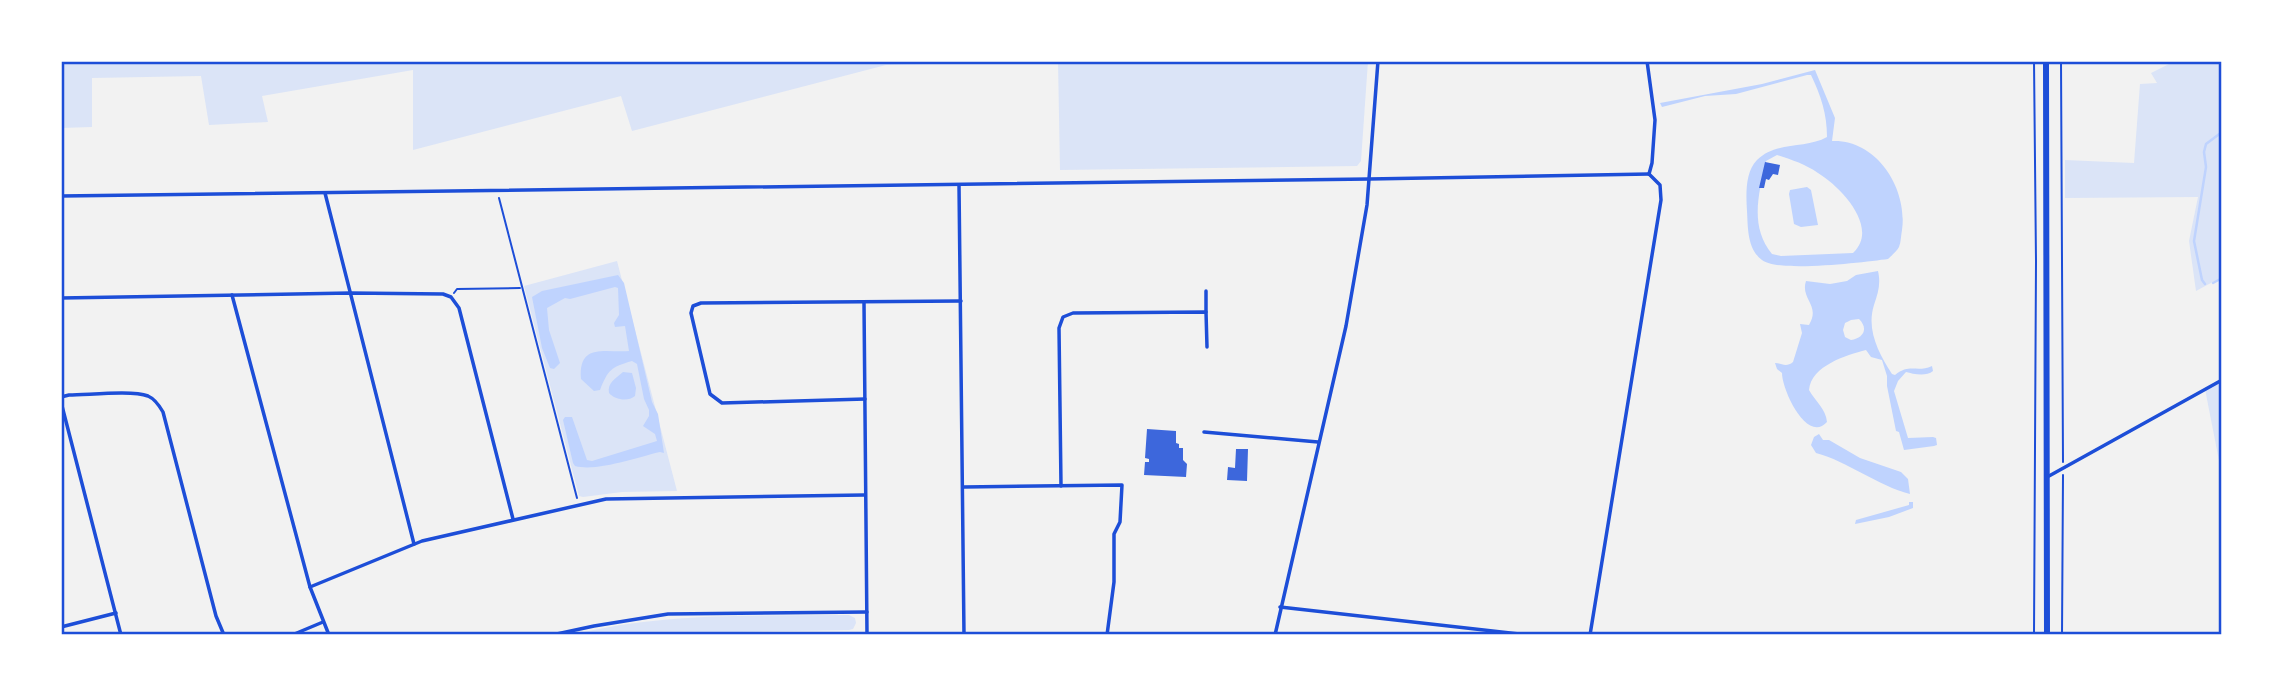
<svg xmlns="http://www.w3.org/2000/svg" width="2283" height="696" viewBox="0 0 2283 696" font-family="'Public Sans',sans-serif">
	<style>
		.green { fill: #dbe4f7 }
		.water { fill: #bfd3fe; fill-rule: evenodd }
		.lines { fill: none; stroke-linecap: round; stroke-linejoin: round }
		.stream { stroke: #bfd3fe; stroke-width: 2.5 }
		.building { fill: #3d67dc }
		.path { stroke: #1d4ed8; stroke-width: 2 }
		.minor { stroke: #1d4ed8; stroke-width: 3.5 }
		.primary { stroke: #1d4ed8; stroke-width: 6 }
		.neatline { fill: none; stroke: #1d4ed8; stroke-width: 2.5 }
	</style>
	<rect width="100%" height="100%" fill="#f2f2f2"/>
	<g class="green">
		<polygon points="61,61 1057,61 886,65 632,131 621,96 413,150 413,70 262,96 268,122 209,125 201,76 92,78 92,127 61,128"/>
		<polygon points="1058,61 1368,61 1361,161 1357,166 1060,170"/>
		<polygon points="2175,61 2222,61 2222,277 2196,291 2189,241 2198,197 2065,198 2065,160 2134,163 2140,84 2157,83 2151,73"/>
		<polygon points="617,261 677,491 622,492 583,497 579,496 524,286"/>
		<polygon points="2222,380 2222,476 2205,389"/>
		<path d="M849 615 855 618 856 623 853 629 849 630 571 635C663 612 756 616 849 615Z"/>
	</g>
	<g class="water">
		<path d="M1815 70 1835 118 1832 141C1877 139 1908 189 1902 230 1901 235 1901 242 1899 247 1897 251 1891 256 1888 259 1865 262 1778 273 1762 260 1747 249 1748 227 1747 211 1746 195 1745 172 1757 160 1776 141 1806 149 1827 137 1827 114 1821 96 1811 75H1807L1736 94 1705 96 1662 107 1660 103 1762 84ZM1777 155C1792 160 1805 164 1818 173 1841 187 1880 228 1853 253L1781 256 1772 254C1749 226 1759 193 1766 161Z"/>
		<polygon points="1807,187 1811,190 1818,225 1801,227 1794,224 1789,194 1790,190"/>
		<path d="M1878 271C1881 284 1878 293 1874 305 1866 330 1879 354 1892 374L1895 375C1910 363 1917 373 1932 366L1933 371C1926 377 1913 374 1906 372L1898 381 1894 391 1908 438 1933 437 1936 438 1937 445 1934 446 1904 450 1899 432 1896 431 1887 386V376L1882 360 1871 357 1866 350C1846 355 1811 366 1809 390 1815 401 1826 409 1827 422 1807 444 1782 390 1782 373L1777 369 1775 363C1781 363 1786 368 1793 362L1802 333 1800 324 1809 325C1821 305 1800 299 1806 281L1830 284 1847 281 1856 275ZM1859 319C1869 329 1863 338 1851 340L1845 337 1843 330 1845 323 1851 320Z"/>
		<path d="M618 275 624 283 652 402 658 414 664 453 660 452C638 457 597 472 575 466L573 463 563 420 565 417H572L587 460 592 461 657 441 655 434 643 426 649 416V410L644 399 637 364 632 361C611 367 608 370 600 390L594 391 581 379C578 342 606 353 629 351L625 326 615 327 614 323 619 315 618 288 615 287 570 299 565 298 547 308 549 330 560 363 554 369 550 368 542 348 532 297 542 291Z"/>
		<path d="M623 372 632 373 636 388 635 396C628 402 615 400 609 393 607 383 616 378 623 372Z"/>
		<path d="M1819 434 1823 440H1829L1860 458 1901 472 1908 479 1910 494C1878 486 1847 461 1816 453L1811 445 1814 437Z"/>
		<polygon points="1909,502 1913,502 1913,508 1889,517 1855,524 1856,520 1909,505"/>
	</g>
	<g class="lines">
		<g class="stream">
			<polyline points="2213,283 2222,278"/>
			<polyline points="2205,284 2202,280 2194,241 2206,167 2204,152 2206,144 2222,132"/>
		</g>
	</g>
	<g class="building">
		<polygon points="1765,162 1780,165 1778,175 1773,174 1769,180 1766,179 1764,188 1759,188"/>
		<polygon points="1147,429 1176,431 1176,443 1179,444 1179,448 1183,448 1183,460 1187,464 1186,477 1144,475 1145,462 1149,462 1149,459 1145,458"/>
		<polygon points="1236,449 1248,449 1247,481 1227,480 1228,467 1235,468"/>
	</g>
	<g class="lines">
		<g class="path">
			<polyline points="2061,61 2063,462"/>
			<polyline points="499,198 577,498"/>
			<polyline points="454,293 457,289 520,288"/>
			<polyline points="2034,635 2036,261 2034,61"/>
			<polyline points="2062,635 2063,475"/>
		</g>
		<g class="minor">
			<polyline points="1647,61 1655,120 1652,163 1649,174"/>
			<polyline points="959,185 964,635"/>
			<polyline points="325,193 414,544"/>
			<polyline points="61,196 1369,179 1649,174"/>
			<polyline points="1206,291 1206,312"/>
			<polyline points="232,295 310,587 329,635"/>
			<polyline points="61,298 350,293 443,294 451,297 459,308 513,519"/>
			<polyline points="864,303 867,633"/>
			<path d="M61 397 69 395C88 395 132 390 148 396 155 399 159 405 163 412L216 616 224 635"/>
			<polyline points="865,399 722,403 710,394 691,313 693,306 701,303 961,301"/>
			<polyline points="61,402 121,635"/>
			<polyline points="1204,432 1318,442"/>
			<polyline points="2049,476 2222,380"/>
			<polyline points="1061,486 1059,328 1063,317 1073,313 1206,312 1207,347"/>
			<polyline points="964,487 1122,485 1120,522 1114,534 1114,582 1107,635"/>
			<polyline points="310,587 422,541 606,499 864,495"/>
			<polyline points="1280,607 1528,635"/>
			<polyline points="61,627 116,613"/>
			<polyline points="292,635 323,622"/>
			<polyline points="552,635 594,626 668,614 867,612"/>
			<polyline points="768,635 884,635"/>
			<polyline points="1275,635 1346,326 1367,205 1378,61"/>
			<polyline points="1590,635 1661,200 1660,185 1649,174"/>
		</g>
		<polyline class="primary" points="2046,61 2047,635"/>
	</g>
	<rect width="2283" height="696" fill="none" stroke="#ffffff" stroke-width="126"/>
	<rect x="63" y="63" width="2157" height="570" class="neatline"/>
</svg>
